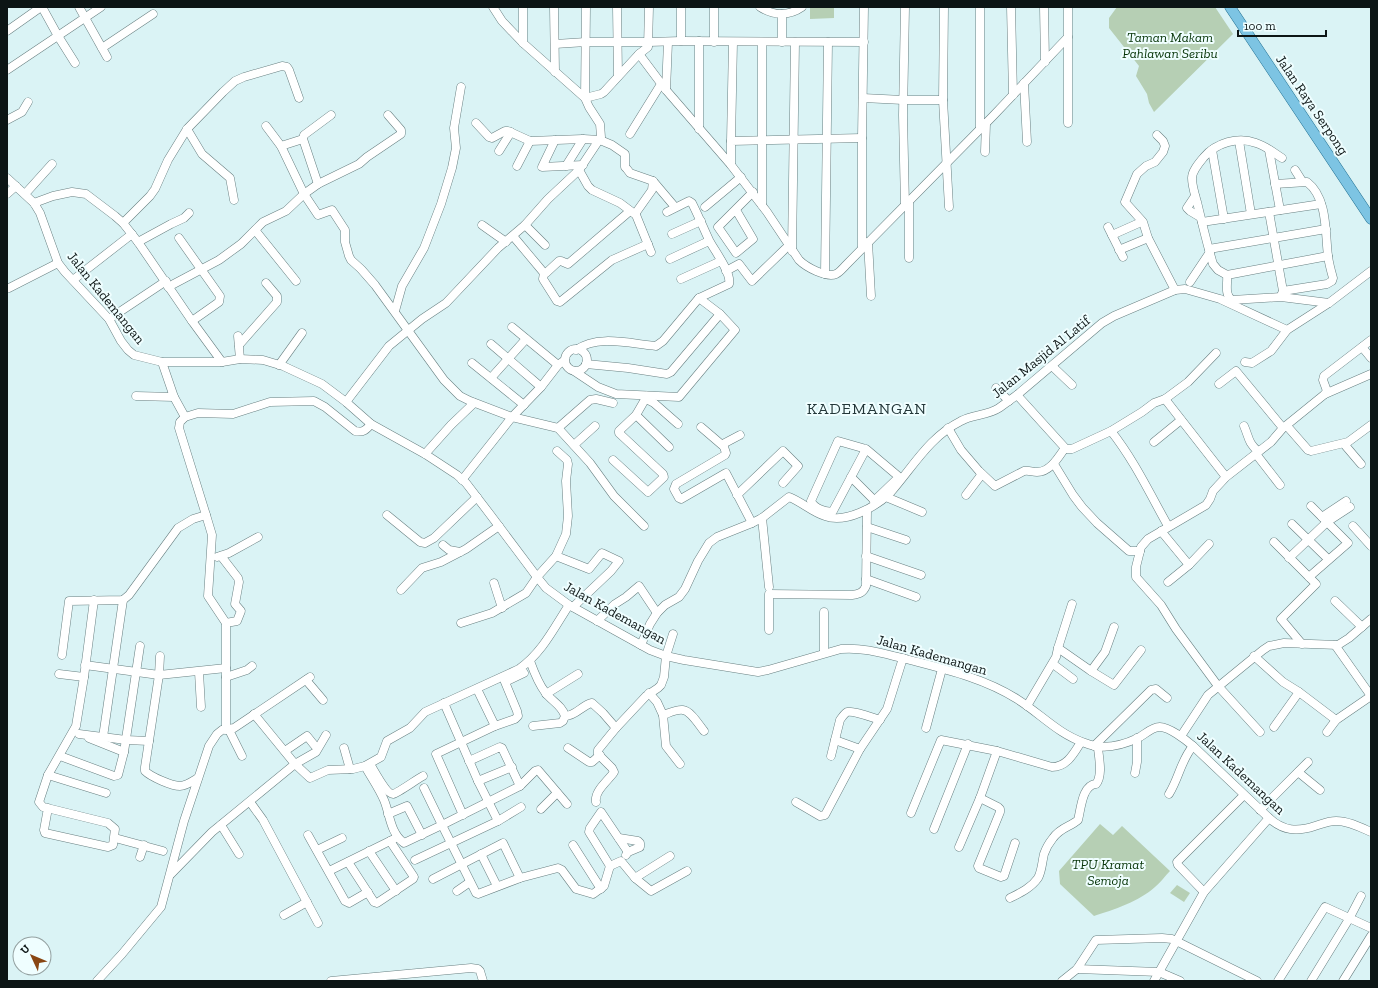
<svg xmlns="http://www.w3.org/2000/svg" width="1378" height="988" viewBox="0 0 1378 988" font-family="'Zilla Slab',serif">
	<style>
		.green { fill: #b6cfb4 }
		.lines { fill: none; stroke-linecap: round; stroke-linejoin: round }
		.minor-casing { stroke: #698082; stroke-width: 9 }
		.major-casing { stroke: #1e6d8f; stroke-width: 11 }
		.minor { stroke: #fff; stroke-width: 8 }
		.major { stroke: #7dc4e3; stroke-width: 10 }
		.labels { text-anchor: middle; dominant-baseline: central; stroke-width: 4; stroke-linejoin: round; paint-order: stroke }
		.park-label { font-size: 14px; font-style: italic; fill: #053306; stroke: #effeff }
		.street-label { font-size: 14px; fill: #0c1515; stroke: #effeff }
		.quarter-label { font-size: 16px; letter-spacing: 1px; fill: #233739; stroke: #effeff }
	</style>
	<rect width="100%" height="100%" fill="#daf3f5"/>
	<g class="green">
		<polygon points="810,7 834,7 834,18 810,19"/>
		<polygon points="1117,7 1168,7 1169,8 1215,7 1233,34 1154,112 1149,103 1147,94 1136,76 1139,66 1109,28 1109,18"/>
		<path d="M1100 824 1113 835 1122 826 1170 871C1165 876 1160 883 1155 887 1140 901 1113 910 1094 916L1060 884 1059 871Z"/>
		<polygon points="1177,885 1190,893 1184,902 1170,893"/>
	</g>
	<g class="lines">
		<g class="minor-casing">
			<g id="minor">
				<polyline points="42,7 58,36 75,63"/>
				<polyline points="79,7 107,57"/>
				<polyline points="493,7 502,21 523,43 585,98 601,94 604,92 639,54 648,47 649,7"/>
				<polyline points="554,7 555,72"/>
				<polyline points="617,7 618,76"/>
				<polyline points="714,7 714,42"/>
				<path d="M760 7C774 16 789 16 802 7"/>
				<polyline points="944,7 943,100 949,207"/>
				<polyline points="980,7 980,128"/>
				<polyline points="1011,7 1013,95"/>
				<polyline points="1044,7 1045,62"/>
				<polyline points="782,14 782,42"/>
				<polyline points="7,31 41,7"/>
				<polyline points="681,41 681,7"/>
				<polyline points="699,41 699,129"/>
				<polyline points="523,43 523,7"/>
				<polyline points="555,44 586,42 649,42 681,41 864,42"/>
				<polyline points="102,48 153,14"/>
				<polyline points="639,54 666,90 731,165"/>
				<polyline points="7,70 101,7"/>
				<polyline points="1024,83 1027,142"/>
				<polyline points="666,90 668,42"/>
				<polyline points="863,98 903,100 943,100"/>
				<polyline points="7,120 22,112 28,102"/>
				<polyline points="476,123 489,137 492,138 505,131 508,131 530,141 583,139 600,140 612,145 625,154 625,167 627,169 630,173 653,181 675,207"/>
				<polyline points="1068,123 1068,37"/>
				<polyline points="266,126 281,146 303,139"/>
				<polyline points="187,129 202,154 230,178 234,200"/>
				<polyline points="630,134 661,84"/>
				<polyline points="1157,135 1163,141 1165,146 1163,152 1155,162 1146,166 1137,174 1125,202 1143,222 1148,238 1175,290"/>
				<path d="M862 138 731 141V165L767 212 799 260C806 267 826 278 836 274 840 272 843 268 846 265L993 116 1068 37V7"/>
				<polyline points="555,140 542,167 583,165"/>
				<polyline points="731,141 733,42"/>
				<polyline points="1239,141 1251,214"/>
				<polyline points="281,146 304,194 318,215 332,210 345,230 345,242 349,256 351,260 361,269 375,285 444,380 460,396 470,401 512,417 558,428 590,463 614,496 644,526"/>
				<polyline points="1212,150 1224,219"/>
				<polyline points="1269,150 1280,210"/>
				<polyline points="499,151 511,132"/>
				<polyline points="985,152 986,123"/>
				<path d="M1282 158C1274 153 1266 146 1256 143 1238 136 1216 143 1204 157 1199 163 1192 171 1192 178 1192 186 1195 195 1197 202 1202 223 1207 244 1213 264L1218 270 1227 275C1228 283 1224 295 1232 300L1281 297 1329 303"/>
				<polyline points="517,166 530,141"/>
				<polyline points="566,166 583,139"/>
				<polyline points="579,170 588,186 592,190 620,203 636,215 651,252"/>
				<polyline points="1295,170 1302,181"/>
				<path d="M7 178 34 203 40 213 58 263 65 272 109 319 121 341 128 350 134 355 162 362H222L240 359 263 360 283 366 322 384 346 402 371 424 425 454 457 475 466 483 489 513 537 577 546 588 569 605 650 650 666 656 684 660 758 672 768 670 841 649C864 647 885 654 906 659 944 669 984 678 1017 699 1041 714 1058 734 1085 743 1102 750 1121 746 1138 738 1144 735 1152 727 1159 727 1168 726 1186 740 1193 746L1269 818C1283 831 1297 832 1315 826 1322 824 1328 821 1336 821 1348 821 1360 827 1371 832"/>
				<polyline points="318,184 303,139 304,135 331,115"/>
				<path d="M1275 184 1307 182C1328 198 1325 233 1328 256 1329 264 1331 271 1333 278L1332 281 1327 284 1283 291"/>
				<polyline points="7,194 16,186"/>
				<polyline points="25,194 52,164"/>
				<polyline points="1195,196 1187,208 1190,211 1200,217"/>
				<polyline points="909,202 909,258"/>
				<polyline points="34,203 53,196 72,192 86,194 115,216 123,223 138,242 192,321 222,362"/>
				<polyline points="762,205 762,42"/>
				<polyline points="905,206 903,115 905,7"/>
				<polyline points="705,207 741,177"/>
				<polyline points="736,210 753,239 736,253 718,227 753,192"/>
				<polyline points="1269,212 1283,291 1281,296"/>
				<polyline points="635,214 652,190 653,181"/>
				<polyline points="1202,222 1321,204"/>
				<polyline points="123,223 150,196 155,189 168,160 187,129 223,92 235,81 244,77 282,66 287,67 289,70 299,98"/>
				<polyline points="482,225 506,242"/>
				<polyline points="525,225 545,245"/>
				<polyline points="1108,227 1123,257"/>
				<polyline points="255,230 296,281"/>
				<polyline points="672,234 701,221"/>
				<polyline points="1112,235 1139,223"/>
				<polyline points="513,236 544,273 546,273 559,261 561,261 568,264 630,211"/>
				<polyline points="179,238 220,296 219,302 192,321"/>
				<polyline points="138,242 171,224 184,218 189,213"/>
				<polyline points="868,242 871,296"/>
				<polyline points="862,248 862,138 864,7"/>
				<polyline points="1209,249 1326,229"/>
				<polyline points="1119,250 1148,238"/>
				<polyline points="792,251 795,42"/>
				<polyline points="670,259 709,241"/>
				<polyline points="726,271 739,264 752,281 785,249"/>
				<polyline points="544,273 543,279 557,301 560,302 612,260 648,244"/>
				<polyline points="825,274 828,42"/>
				<polyline points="1227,275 1328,256"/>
				<polyline points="681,279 721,261"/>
				<polyline points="73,280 132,234"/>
				<polyline points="1190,282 1210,252"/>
				<polyline points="168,287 219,260 241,244 263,222 286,211 304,194 318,184 359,164 367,157 401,134 401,130 388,115"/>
				<polyline points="9,288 58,263"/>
				<polyline points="395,311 402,286 424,248 441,204 452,168 456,148 454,128 461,87"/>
				<polyline points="109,319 166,281"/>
				<polyline points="512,327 558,365"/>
				<polyline points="238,336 240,359"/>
				<polyline points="491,344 541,387"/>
				<polyline points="239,345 277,302 277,296 266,283"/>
				<polyline points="1362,347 1371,358"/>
				<circle cx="576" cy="360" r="11"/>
				<path d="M576 350C598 334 631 344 656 346L663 341 699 298 729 284C732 273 714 250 709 240 703 227 698 215 692 203L689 201 667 212"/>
				<polyline points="1245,362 1252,363 1271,351 1287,330"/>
				<polyline points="472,363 524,405"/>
				<polyline points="586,364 628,368 667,374 671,372 720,314"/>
				<polyline points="279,365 302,333"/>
				<polyline points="1052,366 1072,385"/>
				<polyline points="574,371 598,387 616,394 679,397 735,330 720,314 699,298"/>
				<polyline points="491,378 526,339"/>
				<polyline points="1219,384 1236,371 1283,428"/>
				<polyline points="996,388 1009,401"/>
				<polyline points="1325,394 1371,374"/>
				<path d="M1017 395 1066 449H1072L1111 431C1134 460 1150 494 1168 526"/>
				<polyline points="136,396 174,397 162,362"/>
				<polyline points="174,397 185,417"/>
				<polyline points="646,399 654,403 678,424"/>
				<polyline points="1165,399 1226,477"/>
				<polyline points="346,402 389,346 422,319 446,303 498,248 525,225 548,199 579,170 601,137 600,124 589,107 585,98 586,7"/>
				<polyline points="636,415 669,447"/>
				<path d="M1244 426C1249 437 1248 443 1258 451"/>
				<polyline points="1287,426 1308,450 1311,451 1348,442 1371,425"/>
				<polyline points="701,427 722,445"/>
				<polyline points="558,428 590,400 596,399 613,403"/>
				<path d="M948 428 961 450 979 471 995 486 1024 471C1029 470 1032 472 1037 472 1050 472 1058 458 1065 448"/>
				<polyline points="1111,431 1142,412 1154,403 1165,399 1188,382 1216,353"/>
				<polyline points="740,435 723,444 726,453 725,455 676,484 674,489 679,498 681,499 726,473 752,523"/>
				<polyline points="1154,442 1181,420"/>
				<polyline points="1344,444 1361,464"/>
				<polyline points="574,445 595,426"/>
				<path d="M866 449 833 511C826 513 814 508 811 501L838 441 866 449 898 476V478L874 501"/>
				<polyline points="425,454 451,425 474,403"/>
				<polyline points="1256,454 1280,485"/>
				<polyline points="613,460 648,492 664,477 663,474 619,433 619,431 636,415 647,396"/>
				<polyline points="1054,464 1073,495 1082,507 1097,523 1129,551 1140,551"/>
				<polyline points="851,477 877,503"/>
				<polyline points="462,480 512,417 541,387 558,365 565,360"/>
				<polyline points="737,495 783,451 798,466 783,483"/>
				<polyline points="966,495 982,474"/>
				<polyline points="886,497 922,512"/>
				<polyline points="387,515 420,542 425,543 434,538 477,497"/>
				<polyline points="1322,517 1346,501"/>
				<polyline points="762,518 769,587"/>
				<polyline points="1292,524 1328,559"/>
				<polyline points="1353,526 1371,546"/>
				<polyline points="867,527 906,540"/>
				<polyline points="1161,531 1189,565 1209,544"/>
				<polyline points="1274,542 1316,584 1281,619 1302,644"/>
				<polyline points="443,545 449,550 460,552"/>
				<polyline points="221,556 238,578 239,582 235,604 241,611 237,621 226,623"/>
				<polyline points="556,556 589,569 602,553 619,561 611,571 573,607"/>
				<polyline points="866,556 921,575"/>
				<polyline points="217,557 229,553 258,537"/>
				<polyline points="1289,558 1327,522 1350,507"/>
				<polyline points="1309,577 1348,543 1311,506"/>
				<polyline points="866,579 916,597"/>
				<polyline points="1168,582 1189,565"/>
				<polyline points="494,583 502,608"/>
				<polyline points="401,590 422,568 441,562 466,549 499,526"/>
				<polyline points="1335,601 1362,627"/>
				<polyline points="824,612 824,653"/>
				<polyline points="597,621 615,604 626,597 639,586 657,613"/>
				<polyline points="461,623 492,613 526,593 537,577 556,556 566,534 568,516 566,481 568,464 567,460 557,451"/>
				<path d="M769 630V594L852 595C859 594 863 593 866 586L867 510"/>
				<path d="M641 645 650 624 657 613 665 605 679 597 685 589 698 561 709 543 717 537 752 523 762 518 789 497C802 502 812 512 825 516 845 524 876 507 890 493 913 467 929 437 961 421 973 414 987 416 999 408L1017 395 1102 323 1114 316 1175 290 1185 289 1220 299 1287 330 1329 303 1371 271"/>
				<polyline points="1335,645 1371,696"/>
				<polyline points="1058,648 1091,671 1114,685 1141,650"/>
				<polyline points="62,655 69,601 123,600 129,595 178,528 193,519 206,515"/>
				<path d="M160 656 159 675 145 767V771C151 777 172 786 180 786 186 786 193 781 198 778"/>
				<polyline points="1254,656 1283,682 1299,692 1336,720"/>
				<path d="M530 661C534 672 538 683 545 692 551 701 562 705 565 716L563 721 560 723 533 726"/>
				<polyline points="1053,664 1073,679"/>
				<polyline points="85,665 159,675 226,668"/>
				<polyline points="1091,671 1105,652 1114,627"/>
				<polyline points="199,672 201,707"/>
				<polyline points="59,674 84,677"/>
				<polyline points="226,677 247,670 252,666"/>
				<polyline points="306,680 323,700"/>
				<polyline points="478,691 495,726"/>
				<path d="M649 693 657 702 663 715C669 713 677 709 683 710 691 711 699 725 704 731"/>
				<polyline points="546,694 578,674"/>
				<polyline points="1027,706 1056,657 1058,648 1072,604"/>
				<path d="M254 714 295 764 310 778 328 770 353 769 365 766 381 757 387 741 410 728 425 712 519 669C542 653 554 628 569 605"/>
				<polyline points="663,715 666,746 680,764"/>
				<path d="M565 716C576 716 582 705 592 703L603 713 616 728"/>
				<polyline points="1274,727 1299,692"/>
				<polyline points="926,728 942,669"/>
				<path d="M226 730V623L208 596 212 535 206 515 179 428 180 422 185 417 198 413 233 414 270 402 314 401 325 407 355 431C363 433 366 430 371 424"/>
				<polyline points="229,730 242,756"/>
				<polyline points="1260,732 1218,686 1176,629 1161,605 1136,577 1136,567 1141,547 1148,539 1206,505 1210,499 1213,491 1226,477 1271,442 1283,428 1325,394 1327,391 1323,380 1324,376 1371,340"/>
				<polyline points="1327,732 1336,720 1371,696"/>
				<polyline points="79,734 126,740 149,741"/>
				<polyline points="1181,736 1208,695 1263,650 1269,646 1284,643 1338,645 1349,638 1371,619"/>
				<polyline points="103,737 123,600"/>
				<polyline points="89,738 124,752"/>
				<polyline points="835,740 860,749"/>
				<polyline points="1094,746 1151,690 1156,689 1167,698"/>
				<polyline points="344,748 350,769"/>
				<polyline points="568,748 589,762 592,762 600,755"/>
				<polyline points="285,751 307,736 315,746"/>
				<polyline points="60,756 114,776 118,775 124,752 140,646"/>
				<path d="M831 756 840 720C842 717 844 714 847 712 853 710 873 718 880 720"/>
				<polyline points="469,761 500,747 502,748 520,786 442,825 476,893 478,894 520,878 558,868 562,870 576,889 593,894 604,886 610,866 621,861 635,878 651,891 687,871"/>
				<path d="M370 764C374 770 386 794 393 794 398 793 417 779 423 776"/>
				<path d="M365 766C371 777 379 788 384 800 390 814 390 833 404 843L442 825 424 788"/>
				<polyline points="1298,772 1320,790"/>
				<polyline points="1135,773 1137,762 1137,738"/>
				<polyline points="48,775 106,793"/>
				<polyline points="478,781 512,767"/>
				<polyline points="520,786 535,771 538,770 567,804"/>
				<path d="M1169 794C1179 778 1181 760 1193 746"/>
				<polyline points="980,798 998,807 1000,809 1000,812 978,866 979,868 1001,877 1004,876 1015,843"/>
				<polyline points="250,802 263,820 318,923"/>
				<path d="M596 802C594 791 608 781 614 772L612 768 598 754V750L616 728 646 696 658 688 661 685 664 677 666 656 673 634"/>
				<polyline points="796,802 820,816 825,815 860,749 887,709 903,658"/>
				<polyline points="48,808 44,830 45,833 108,847 113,845 115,829 108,823 43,807 39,802 48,775 76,726 84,677 94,600"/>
				<polyline points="541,809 557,793"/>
				<polyline points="1260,810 1308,762"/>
				<path d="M911 813 941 740 997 751 1052 767C1067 767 1074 753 1081 742"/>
				<polyline points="388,814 407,806 422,835"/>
				<polyline points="463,815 436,754 495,726 515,719 518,716 517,711 505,682 524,673"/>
				<polyline points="498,821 521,807"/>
				<polyline points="221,825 239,854"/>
				<polyline points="934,829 968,744"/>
				<polyline points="308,835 345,901 349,903 368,892"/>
				<polyline points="115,838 163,851"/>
				<polyline points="619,838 638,841 640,843 640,847 628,852 626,855"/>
				<polyline points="573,845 601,889"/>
				<polyline points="959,847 980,798 997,751"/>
				<polyline points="317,850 342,838"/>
				<polyline points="369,851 396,891"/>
				<polyline points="481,854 497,886"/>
				<polyline points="140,857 144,845"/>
				<polyline points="415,860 498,821 478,781 444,703"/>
				<polyline points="348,862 374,902 377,903 413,879 414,877 390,841"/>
				<polyline points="610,866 589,832 590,828 601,812 628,852"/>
				<polyline points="329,871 394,839"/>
				<polyline points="171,874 212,832 295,764 316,752 326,735"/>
				<polyline points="635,878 670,856"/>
				<polyline points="433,879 503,843 520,878"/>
				<polyline points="457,891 470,882"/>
				<polyline points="1204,892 1178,865 1177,862 1244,795"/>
				<path d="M1010 898C1020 893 1031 888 1038 878 1042 871 1042 862 1044 854 1046 848 1049 843 1053 838 1061 827 1070 827 1078 820 1081 809 1082 785 1096 784 1103 776 1099 758 1098 748"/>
				<polyline points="284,915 307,902"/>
				<polyline points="1077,969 1159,972 1180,981"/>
				<polyline points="97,981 122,954 161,907 184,821 209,746 217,734 222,730 234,728 310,677"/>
				<polyline points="331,981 471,968 478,969 480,971 483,981"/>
				<polyline points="1062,981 1077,969 1096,940 1162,938 1172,939 1257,981"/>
				<polyline points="1154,981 1204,892 1269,818"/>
				<polyline points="1278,981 1325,907 1371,928"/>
				<polyline points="1311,981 1349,919 1361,896"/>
				<polyline points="1343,981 1371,936"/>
			</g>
		</g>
		<g class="major-casing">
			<polyline id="major" points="1230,7 1371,219"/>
		</g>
		<use href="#minor" class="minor"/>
		<use href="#major" class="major"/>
	</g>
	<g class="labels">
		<g class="park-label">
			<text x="1170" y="37">Taman Makam<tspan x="1170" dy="16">Pahlawan Seribu</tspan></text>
			<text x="1108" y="864">TPU Kramat<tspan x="1108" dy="16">Semoja</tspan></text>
		</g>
		<g class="street-label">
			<text transform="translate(1312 105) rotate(56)">Jalan Raya Serpong</text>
			<text transform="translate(106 298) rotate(51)">Jalan Kademangan</text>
			<text transform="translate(1041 357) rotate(-39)">Jalan Masjid Al Latif</text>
			<text transform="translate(615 613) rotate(29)">Jalan Kademangan</text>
			<text transform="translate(932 655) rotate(16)">Jalan Kademangan</text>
			<text transform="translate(1241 773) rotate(43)">Jalan Kademangan</text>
		</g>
		<g class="quarter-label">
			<text x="867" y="408">KADEMANGAN</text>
		</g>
	</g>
	<rect width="1378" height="988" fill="none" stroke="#0c1515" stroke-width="16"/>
	<g transform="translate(32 956) rotate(314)"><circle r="19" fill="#effeff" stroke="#94a1a1"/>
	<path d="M0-3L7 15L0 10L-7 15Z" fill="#884613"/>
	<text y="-6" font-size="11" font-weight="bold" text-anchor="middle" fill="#0c1515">U</text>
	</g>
	<path d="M1238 30v6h88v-6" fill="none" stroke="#0c1515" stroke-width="2"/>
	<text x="1244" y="30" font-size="12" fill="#0c1515" stroke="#effeff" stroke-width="3" paint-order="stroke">100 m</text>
</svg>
